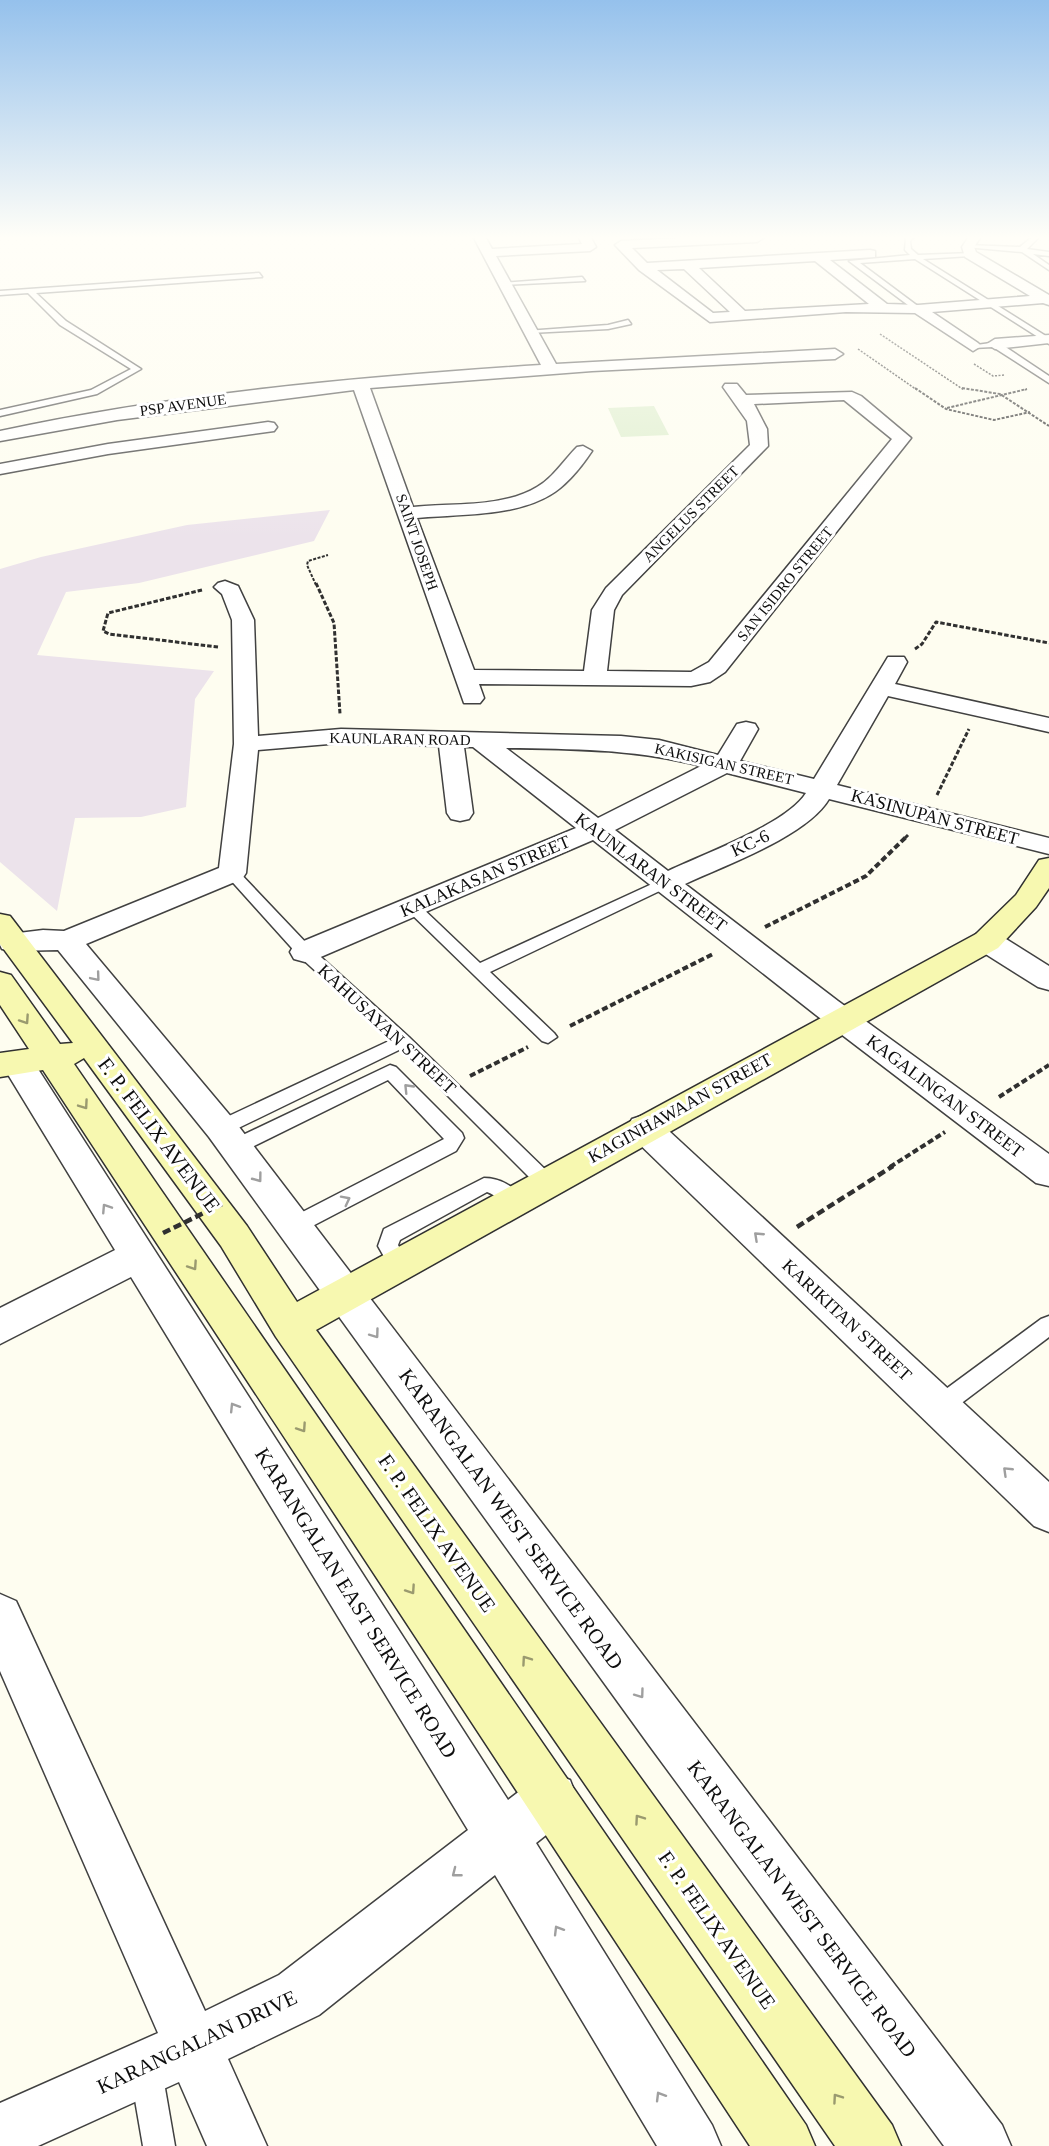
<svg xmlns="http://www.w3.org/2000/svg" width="1049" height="2146" viewBox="0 0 1049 2146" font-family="Georgia,serif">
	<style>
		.industrial { fill: #ece3eb }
		.pitch { fill: #deeecd }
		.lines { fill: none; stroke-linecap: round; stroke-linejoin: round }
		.lane-casing { stroke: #414141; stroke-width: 3 }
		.street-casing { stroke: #414141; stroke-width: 3 }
		.secondary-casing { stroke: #303030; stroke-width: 3 }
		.path-far4 { stroke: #303030; stroke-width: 1.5; stroke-dasharray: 2 1.5; stroke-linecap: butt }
		.path-far3 { stroke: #303030; stroke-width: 2; stroke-dasharray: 3 1.5; stroke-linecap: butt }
		.path-far2 { stroke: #303030; stroke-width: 3; stroke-dasharray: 4.5 2; stroke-linecap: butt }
		.path-far1 { stroke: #303030; stroke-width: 4; stroke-dasharray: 6 3; stroke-linecap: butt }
		.path { stroke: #303030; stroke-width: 4.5; stroke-dasharray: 8 4; stroke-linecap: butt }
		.lane { fill: #fff; fill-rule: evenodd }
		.street { fill: #fff; fill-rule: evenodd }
		.secondary { fill: #f7f8b0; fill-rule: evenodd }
		.path-bridge { stroke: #303030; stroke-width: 4.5; stroke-dasharray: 8 4; stroke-linecap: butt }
		.oneway { stroke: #9f9f9f }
		.oneway2 { stroke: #9a9a6f }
		.labels { text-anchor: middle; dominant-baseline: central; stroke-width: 6; stroke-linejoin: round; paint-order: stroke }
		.far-street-label { font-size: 15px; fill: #0e0e0e; stroke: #fff }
		.street-label { font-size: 18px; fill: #0e0e0e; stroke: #fff }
		.near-street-label { font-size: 21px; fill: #0e0e0e; stroke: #fff }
	</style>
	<rect width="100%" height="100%" fill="#fefdf0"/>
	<polygon class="industrial" points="330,510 314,541 139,583 66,592 37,655 214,671 195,699 186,807 141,817 75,818 57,911 0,862 0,569 41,557 187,525"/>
	<polygon class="pitch" points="654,406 669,435 621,437 608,408"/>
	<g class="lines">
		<g class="lane-casing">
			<g id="lane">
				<polygon points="906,238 913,238 910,241 911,249 918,255 972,253 970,256 923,259 1049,338 1049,344 915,259 860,263 919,307 916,311 849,261 910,255 905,250"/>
				<polygon points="1031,238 1038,238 1027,249 1049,252 1049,256 1033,254 1049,265 1049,270 1022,252 965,247 968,245 1020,247"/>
				<polygon points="259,273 262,277 36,293 66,321 141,369 97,394 0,416 0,410 91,390 131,369 60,325 28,293 0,295 0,291"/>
				<polygon points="582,277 585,281 505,285 501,283"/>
				<polygon points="628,320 631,324 608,329 530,333 526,331 608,325"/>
				<polygon points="998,342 1049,376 1049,383 993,347 973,348 969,346"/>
				<polygon points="232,868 237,870 311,948 409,1037 553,1177 556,1182 553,1187 546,1189 539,1187 401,1049 228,1133 214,1133 212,1128 214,1123 391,1040 299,956 227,876 224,873"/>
				<polygon points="665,878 670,880 673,883 670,886 490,972 554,1033 557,1037 548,1043 542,1041 404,907 412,902 418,904 480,963"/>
				<polygon points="390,1065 396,1067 462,1133 464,1138 456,1151 301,1232 294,1234 287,1232 284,1226 287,1220 444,1139 388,1080 242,1152 228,1152 226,1147 228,1142"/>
				<path d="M484 1178C499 1178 515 1186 523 1200L520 1205C505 1210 499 1196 487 1192L400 1240 398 1245 408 1263 405 1269 398 1271 391 1269 378 1246 384 1229Z"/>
				<polygon points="1049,1316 1049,1337 947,1414 939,1417 931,1414 928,1407 931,1400 1041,1319"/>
				<polygon points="146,2055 157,2060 162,2071 175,2146 143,2146 130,2071 135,2060"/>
			</g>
		</g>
		<g class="street-casing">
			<g id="street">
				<path d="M474 238H486L492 249 582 244 579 238H591L596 247 590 251 496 256 556 364 835 349 843 354 835 359 592 371 370 388 413 507C452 503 503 508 537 487 553 478 564 460 577 447L583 446 592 451C582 466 566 486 550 495 513 517 459 514 417 518L474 670 584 671 592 610 606 588 750 445 747 421 723 387 725 384H737L746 395 852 392 861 396 911 438 725 672 710 682 691 686 479 684 484 698 480 703H464L354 390 117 420 0 441V431C177 393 360 377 541 365ZM844 400 892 439 709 662 691 672 607 671 614 610 622 595 768 446 767 429 754 404Z"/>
				<path d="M680 238H763L757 242 632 248 647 263 870 250 875 251V257L830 260 887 304 918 305 1030 296 965 257 962 247 968 238H980L974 247 976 252 1049 295V305L1043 303 932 312 978 343 981 346 973 351 915 313 846 312 710 322 639 270 615 245 621 241ZM815 261 869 304 745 311 699 268ZM684 269 730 312 713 313 657 270Z"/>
				<polygon points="1049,335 1049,343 995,349 987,344 995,339"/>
				<polygon points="268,422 274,423 277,427 274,431 108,454 0,474 0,464 108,444"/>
				<path d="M225 581 238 586 254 620 258 736 341 729 621 736 659 740 718 755 737 724 746 722 755 724 758 729 740 761 814 779 885 662 888 657H904L907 662 895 684 1049 718V732L888 696 837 785 1049 838V854L829 799C807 836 726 865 685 884L838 1001 1049 1154V1186L1036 1183 816 1015 593 840 316 959 305 962 294 959 290 952 294 945 576 828 473 747H464L473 813 469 819 460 821 451 819 447 813 439 746 341 743 258 750 246 873 242 879 86 944 233 1119 1002 2125 1011 2146H944L649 1745 209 1137 58 950 13 951 2 949 0 945 2 935 43 930 64 931 219 868 234 744 232 620 222 594 214 587 218 583ZM506 748C575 749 634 749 701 766L598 818ZM727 773 806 793C787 824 703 854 668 871L615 830Z"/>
				<polygon points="987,932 998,934 1049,966 1049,990 1038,987 976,948 972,941 976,934"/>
				<polygon points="17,1052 29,1055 508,1800 534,1780 552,1773 570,1780 577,1798 570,1816 536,1843 712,2125 721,2146 657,2146 495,1875 319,2015 228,2059 267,2146 207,2146 179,2082 38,2146 0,2146 0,2103 158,2033 0,1671 0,1594 16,1601 205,2011 279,1975 468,1830 131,1277 0,1344 0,1308 115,1250 1,1063 5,1055"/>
				<polygon points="644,1115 656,1119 1049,1482 1049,1532 1034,1526 632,1137 627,1128 632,1119"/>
			</g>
		</g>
		<g class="secondary-casing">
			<polygon id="secondary" points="1049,858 1049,888 1036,907 998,948 316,1330 892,2125 901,2146 835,2146 276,1337 221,1246 84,1058 74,1064 806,2125 815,2146 750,2146 43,1070 0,1077 0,1053 29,1049 0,1005 0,972 11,975 60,1044 73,1043 0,944 0,914 10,916 247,1226 297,1302 976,934 1016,895 1039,860"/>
		</g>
		<g class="path-far4">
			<polyline points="880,334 964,390"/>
			<polyline points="858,349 917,390"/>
			<polyline points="974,364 993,376 1005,375"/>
			<polyline points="1025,390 1027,389"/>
		</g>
		<g class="path-far3">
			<polyline points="915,388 946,409 994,420 1030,412"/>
			<polyline points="962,388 1000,394 1049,426"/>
			<polyline points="947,408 1027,389"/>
			<polyline points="316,585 307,565 308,561 328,555"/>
		</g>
		<g class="path-far2">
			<polyline points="316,583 334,623 340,714"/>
			<polyline points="202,590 108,613 103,631 109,634 218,647"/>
			<polyline points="915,649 922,644 936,622 1049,643"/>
			<polyline points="937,795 969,729"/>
			<polyline points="905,838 908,835"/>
		</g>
		<g class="path-far1">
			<polyline points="765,927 866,876 906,837"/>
			<polyline points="570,1026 713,954"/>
			<polyline points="470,1076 528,1047"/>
			<polyline points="999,1097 1049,1065"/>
			<polyline points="890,1167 945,1132"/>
		</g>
		<polyline class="path" points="797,1227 893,1166"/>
		<use href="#lane" class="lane"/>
		<use href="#street" class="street"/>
		<use href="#secondary" class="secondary"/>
		<polyline class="path-bridge" points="163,1233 222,1204"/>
	</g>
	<defs><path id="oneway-chevron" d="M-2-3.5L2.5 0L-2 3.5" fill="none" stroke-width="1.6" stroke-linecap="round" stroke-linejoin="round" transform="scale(1.5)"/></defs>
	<g class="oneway">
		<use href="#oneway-chevron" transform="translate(96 977) rotate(50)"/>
		<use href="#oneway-chevron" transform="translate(408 1088) rotate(-134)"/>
		<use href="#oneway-chevron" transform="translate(258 1178) rotate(53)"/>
		<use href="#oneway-chevron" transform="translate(346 1200) rotate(-27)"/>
		<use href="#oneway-chevron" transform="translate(106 1208) rotate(-123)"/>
		<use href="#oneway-chevron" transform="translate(758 1236) rotate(-137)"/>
		<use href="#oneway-chevron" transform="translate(375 1334) rotate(54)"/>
		<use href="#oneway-chevron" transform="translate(234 1407) rotate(-122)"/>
		<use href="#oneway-chevron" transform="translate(1007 1471) rotate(-136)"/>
		<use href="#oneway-chevron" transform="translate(640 1694) rotate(54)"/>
		<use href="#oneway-chevron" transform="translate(456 1873) rotate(142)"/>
		<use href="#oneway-chevron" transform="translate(558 1930) rotate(-121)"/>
		<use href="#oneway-chevron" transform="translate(660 2096) rotate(-121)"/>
	</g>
	<g class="oneway2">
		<use href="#oneway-chevron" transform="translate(25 1020) rotate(56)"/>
		<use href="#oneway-chevron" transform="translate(84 1105) rotate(55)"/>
		<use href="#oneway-chevron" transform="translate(193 1266) rotate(56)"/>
		<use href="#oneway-chevron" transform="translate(302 1428) rotate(56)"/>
		<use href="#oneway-chevron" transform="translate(411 1590) rotate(56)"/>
		<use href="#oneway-chevron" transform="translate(526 1660) rotate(-125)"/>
		<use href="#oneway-chevron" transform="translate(639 1819) rotate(-125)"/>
		<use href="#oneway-chevron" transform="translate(837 2098) rotate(-125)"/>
	</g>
	<linearGradient id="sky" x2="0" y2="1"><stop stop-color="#95c1ec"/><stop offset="0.44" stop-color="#fffef8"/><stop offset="1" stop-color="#fffef8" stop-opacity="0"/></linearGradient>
	<rect width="1049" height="539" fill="url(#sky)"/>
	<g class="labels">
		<g class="far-street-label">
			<text transform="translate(183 405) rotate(-8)">PSP AVENUE</text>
			<text transform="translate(691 514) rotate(-45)">ANGELUS STREET</text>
			<text transform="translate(417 542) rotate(71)">SAINT JOSEPH</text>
			<text transform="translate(785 584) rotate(-51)">SAN ISIDRO STREET</text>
			<text transform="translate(400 739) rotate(1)">KAUNLARAN ROAD</text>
			<text transform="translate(724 764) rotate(13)">KAKISIGAN STREET</text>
		</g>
		<g class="street-label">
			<text transform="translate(935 817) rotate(15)">KASINUPAN STREET</text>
			<text transform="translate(750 843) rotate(-25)">KC-6</text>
			<text transform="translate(651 872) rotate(37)">KAUNLARAN STREET</text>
			<text transform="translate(485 876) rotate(-23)">KALAKASAN STREET</text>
			<text transform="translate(387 1029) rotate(43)">KAHUSAYAN STREET</text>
			<text transform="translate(945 1096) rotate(37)">KAGALINGAN STREET</text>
			<text transform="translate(680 1108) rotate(-29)">KAGINHAWAAN STREET</text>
			<text transform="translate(847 1320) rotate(43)">KARIKITAN STREET</text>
		</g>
		<g class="near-street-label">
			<text transform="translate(159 1135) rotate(53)">F. P. FELIX AVENUE</text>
			<text transform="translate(511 1519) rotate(54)">KARANGALAN WEST SERVICE ROAD</text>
			<text transform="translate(437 1533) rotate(55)">F. P. FELIX AVENUE</text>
			<text transform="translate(356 1603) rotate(58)">KARANGALAN EAST SERVICE ROAD</text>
			<text transform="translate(802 1909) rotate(53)">KARANGALAN WEST SERVICE ROAD</text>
			<text transform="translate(717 1930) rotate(55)">F. P. FELIX AVENUE</text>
			<text transform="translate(197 2042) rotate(-25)">KARANGALAN DRIVE</text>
		</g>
	</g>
</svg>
